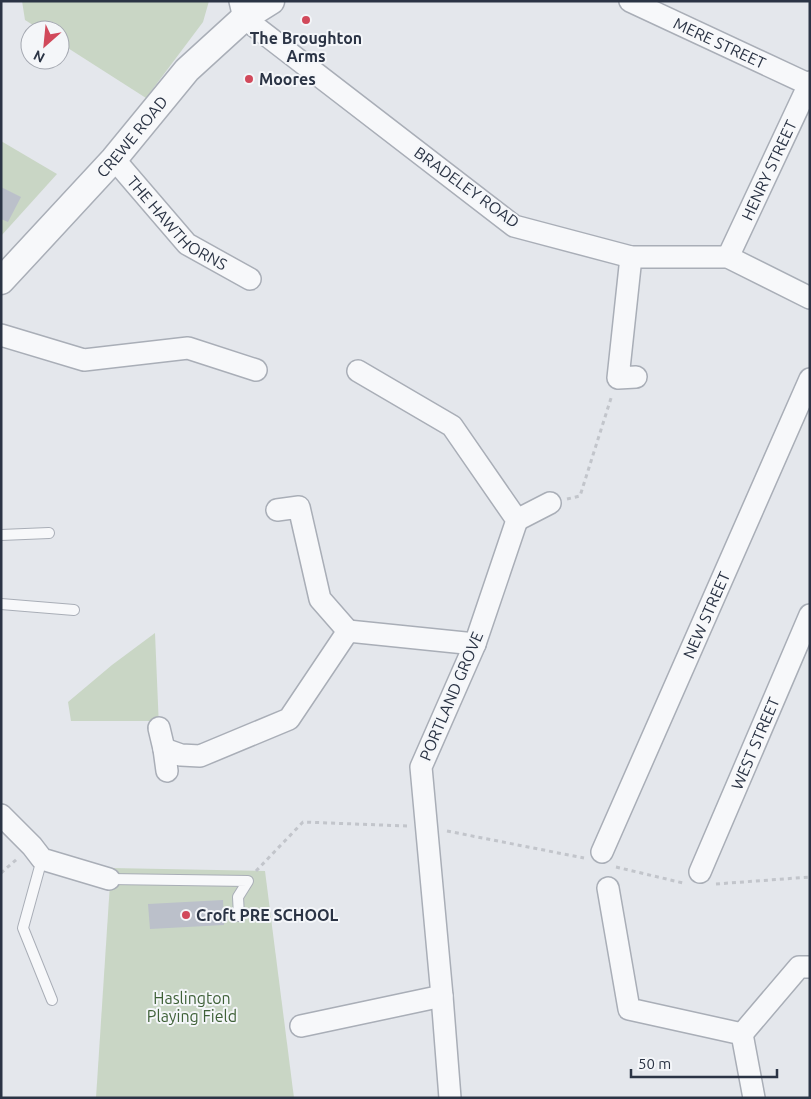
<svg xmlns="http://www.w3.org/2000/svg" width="811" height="1099" viewBox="0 0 811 1099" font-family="Ubuntu,sans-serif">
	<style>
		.green { fill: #c9d6c5 }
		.building { fill: #bbc0ca }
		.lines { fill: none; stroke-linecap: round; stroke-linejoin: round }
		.service-casing { stroke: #a9aeb7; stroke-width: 12 }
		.minor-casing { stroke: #a9aeb7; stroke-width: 24 }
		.tertiary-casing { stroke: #a9aeb7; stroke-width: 29 }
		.path { stroke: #c2c5cb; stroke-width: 3; stroke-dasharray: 4 4; stroke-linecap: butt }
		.service { stroke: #f7f8fa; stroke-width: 10 }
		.minor { stroke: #f7f8fa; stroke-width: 21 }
		.tertiary { stroke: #f7f8fa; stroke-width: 26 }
		.poi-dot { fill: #d1495b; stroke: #f4f6f9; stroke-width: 2 }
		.labels { text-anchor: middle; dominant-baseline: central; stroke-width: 4; stroke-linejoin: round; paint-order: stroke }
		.poi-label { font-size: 16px; font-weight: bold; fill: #2b3445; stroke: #f4f6f9; text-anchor: start }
		.street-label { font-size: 16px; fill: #2b3445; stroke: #f4f6f9 }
		.park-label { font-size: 16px; fill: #3f6138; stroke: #f4f6f9 }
	</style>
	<rect width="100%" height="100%" fill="#e4e7ec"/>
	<g class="green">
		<polygon points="22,1 209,1 203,22 146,98 60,43 60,30 41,30 25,20"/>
		<polygon points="1,141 57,174 1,236"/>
		<polygon points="155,633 159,728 151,721 71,721 68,702 112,665"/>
		<polygon points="111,868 265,871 294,1098 96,1098"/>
	</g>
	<g class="building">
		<polygon points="1,187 21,197 8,222 1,219"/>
		<polygon points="223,900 224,925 150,929 148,904"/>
	</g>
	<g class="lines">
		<g class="service-casing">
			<g id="service">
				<polyline points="1,535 49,533"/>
				<polyline points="1,604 74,610"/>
				<polyline points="42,859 23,928 52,1000"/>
				<polyline points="109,879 248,881 238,897 239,916"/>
			</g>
		</g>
		<g class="minor-casing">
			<g id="minor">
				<polyline points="240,1 244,18 514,226 631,257 728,257 810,298"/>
				<path id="s1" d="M630 1 808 84"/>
				<path id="s2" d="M114 159 187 244 250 279"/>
				<polyline points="631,257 618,378 636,377"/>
				<path id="s3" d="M728 257 810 82"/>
				<polyline points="1,335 84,360 188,348 256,370"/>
				<polyline points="358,371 452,426 517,520 475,644 421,767 442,996 450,1098"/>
				<polyline points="277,510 299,507 320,599 348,631"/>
				<polyline points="517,520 550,503"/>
				<polyline points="159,728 164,749"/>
				<polyline points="167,771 164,749 181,755 200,756 289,719 348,631 475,644"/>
				<polyline points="1,815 32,846 42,859 109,879"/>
				<path id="s4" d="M602 852 810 379"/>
				<path id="s5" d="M700 872 810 615"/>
				<polyline points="608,888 629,1009 742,1034 754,1098"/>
				<polyline points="301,1026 442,996"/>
				<polyline points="742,1034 799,967 810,967"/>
			</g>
		</g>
		<g class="tertiary-casing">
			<g id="tertiary">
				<path id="s6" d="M1 281 114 159 187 70 244 18 271 1"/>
			</g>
		</g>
		<g class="path">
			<polyline points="567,499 580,496 612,395"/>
			<polyline points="447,831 584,858"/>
			<polyline points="616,867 683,883"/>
			<polyline points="256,871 303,822 407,826"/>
			<polyline points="1,873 17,859"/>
			<polyline points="716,884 810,877"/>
		</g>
		<use href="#service" class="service"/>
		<use href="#minor" class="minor"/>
		<use href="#tertiary" class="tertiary"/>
	</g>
	<g class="poi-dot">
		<circle cx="306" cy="20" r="5"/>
		<circle cx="249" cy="79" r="5"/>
		<circle cx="186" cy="915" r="5"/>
	</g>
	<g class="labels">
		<g class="poi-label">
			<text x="306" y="38" text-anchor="middle">The Broughton<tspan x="306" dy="18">Arms</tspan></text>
			<text x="259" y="79">Moores</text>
			<text x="196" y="915">Croft PRE SCHOOL</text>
		</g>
		<g class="street-label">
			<text stroke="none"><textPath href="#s1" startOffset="99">MERE STREET</textPath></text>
			<text stroke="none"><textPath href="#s6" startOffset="195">CREWE ROAD</textPath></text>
			<text stroke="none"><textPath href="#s3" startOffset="96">HENRY STREET</textPath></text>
			<text transform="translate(467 187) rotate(36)">BRADELEY ROAD</text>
			<text stroke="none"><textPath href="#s2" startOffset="91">THE HAWTHORNS</textPath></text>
			<text stroke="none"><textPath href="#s4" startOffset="259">NEW STREET</textPath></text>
			<text transform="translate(451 696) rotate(-67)">PORTLAND GROVE</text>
			<text stroke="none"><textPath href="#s5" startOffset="140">WEST STREET</textPath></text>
		</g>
		<g class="park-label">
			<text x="192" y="998">Haslington<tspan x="192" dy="18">Playing Field</tspan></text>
		</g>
	</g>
	<rect width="811" height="1099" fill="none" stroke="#2b3445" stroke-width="5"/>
	<g transform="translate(45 45) rotate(207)"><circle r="24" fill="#f4f6f9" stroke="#a4a8b1"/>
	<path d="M0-4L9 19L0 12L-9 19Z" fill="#d1495b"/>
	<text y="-8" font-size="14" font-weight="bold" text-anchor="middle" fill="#2b3445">N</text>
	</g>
	<path d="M631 1069v8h146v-8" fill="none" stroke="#2b3445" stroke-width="2.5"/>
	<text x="638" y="1069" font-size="15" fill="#2b3445" stroke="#f4f6f9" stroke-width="4" paint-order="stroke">50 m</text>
</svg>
